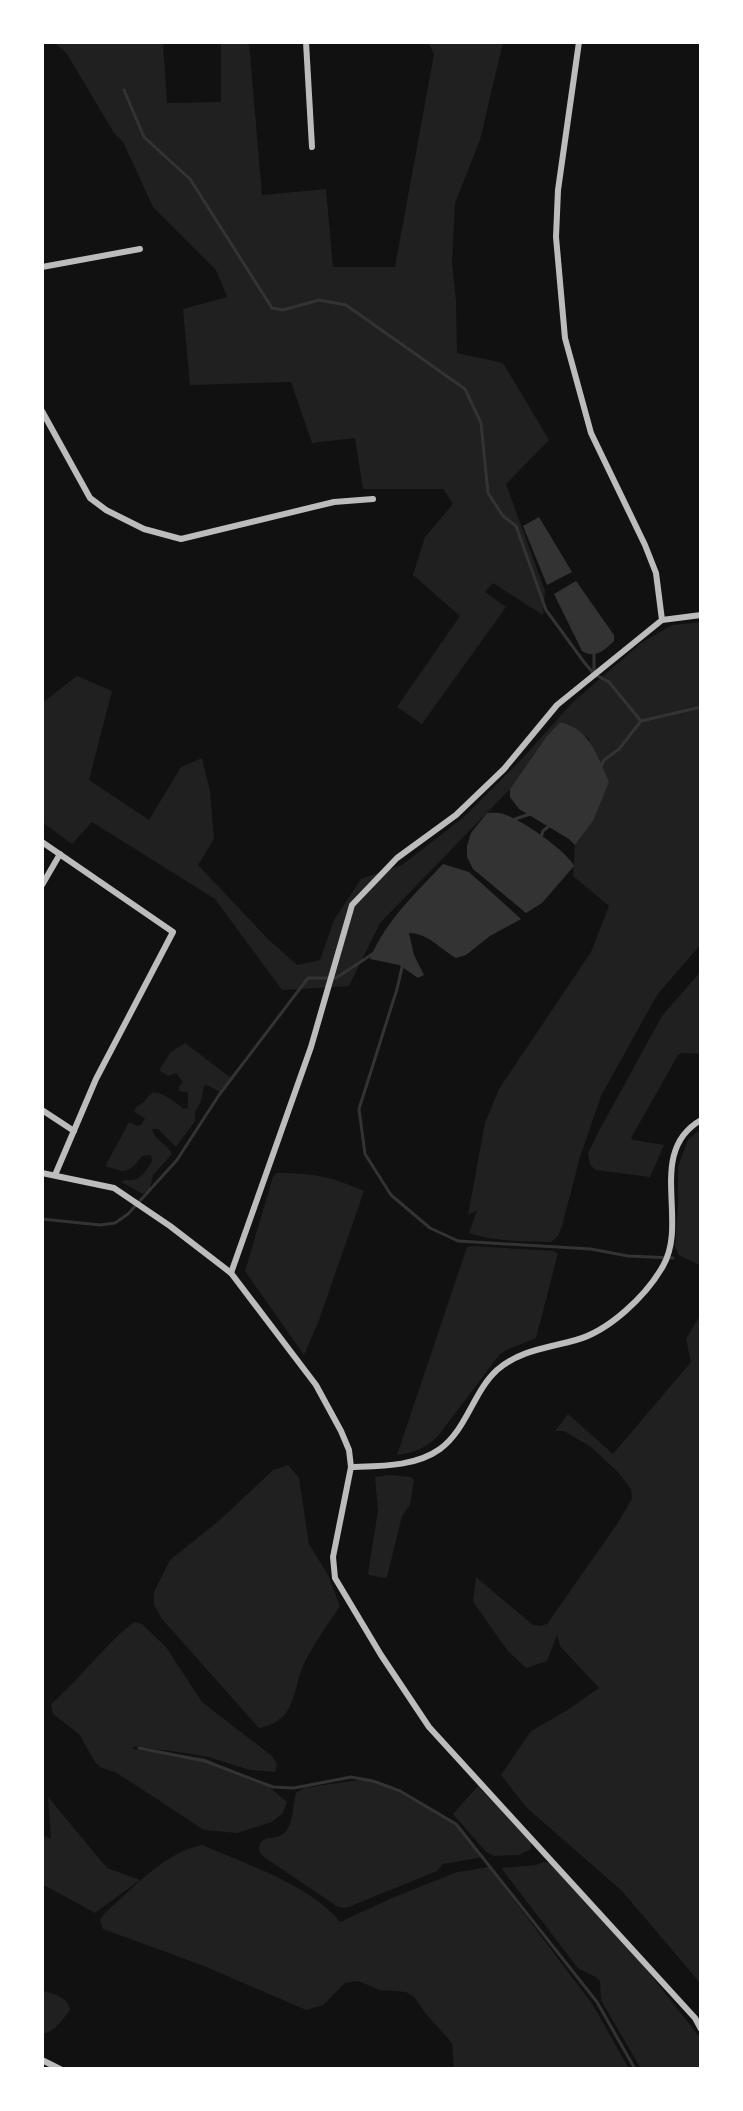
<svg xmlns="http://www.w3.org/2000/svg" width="743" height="2111" viewBox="0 0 743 2111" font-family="Signika,sans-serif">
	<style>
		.green { fill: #202020 }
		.water { fill: #333 }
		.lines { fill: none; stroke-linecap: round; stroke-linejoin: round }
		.stream { stroke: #333; stroke-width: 3 }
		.minor { stroke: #bcbcbc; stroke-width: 6 }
	</style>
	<rect width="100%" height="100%" fill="#111"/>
	<g class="green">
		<polygon points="54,42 163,42 167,103 221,102 221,42 249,42 262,195 326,189 333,267 395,267 434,54 428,42 503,42 480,140 455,203 452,262 456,301 457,353 503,363 549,440 506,484 545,591 543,615 493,583 485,592 506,607 422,724 397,707 460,616 413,575 425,537 453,504 443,489 363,489 355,438 312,443 291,382 190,385 183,309 227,297 216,270 153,207 123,142 114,133 67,54"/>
		<path d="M701 622V944L657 995 601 1096 580 1157 562 1226 558 1236 551 1242C523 1241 495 1242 469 1233L477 1210 468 1215 485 1123 499 1089 591 952 609 906 573 876 575 845 593 821 589 739 569 724 560 722 546 737 510 789 380 923 349 986 282 990 215 899 92 822 72 844 42 822V703L77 676 112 691 89 780 149 820 181 767 202 758 210 791 214 839 198 865 268 939 297 965 320 960 334 920 361 879 402 865 464 817 521 760 572 703 641 643 672 625Z"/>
		<polygon points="701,971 701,1054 681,1053 678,1055 631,1138 633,1140 664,1145 650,1177 596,1170 590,1165 588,1153 600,1129 662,1016"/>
		<path d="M185 1043 231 1078 224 1090 220 1092 207 1085 204 1086 201 1101 195 1112V1121L176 1147 158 1129H152C154 1140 168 1144 172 1154L153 1175 150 1188 143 1194 121 1182C131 1177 121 1181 132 1180 141 1180 148 1168 152 1161L151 1155 142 1156C136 1164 129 1174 118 1170 114 1169 110 1167 106 1167L107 1163 129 1122 137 1126 141 1125 145 1118 134 1112 136 1107C144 1104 149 1095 152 1093 161 1090 177 1104 184 1109L188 1108V1092L179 1091V1087L183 1082 176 1073 168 1076 159 1070 171 1052Z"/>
		<polygon points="701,1129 701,1266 679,1255 675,1247 678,1204 678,1167 688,1140"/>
		<path d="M276 1173C314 1173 329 1176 364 1191L319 1320 304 1355 245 1271 273 1177Z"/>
		<path d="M474 1246 553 1251 558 1253 536 1338 511 1348 500 1354 438 1436C426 1448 414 1453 397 1455L467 1247Z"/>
		<polygon points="701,1314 701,1984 622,1891 527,1808 501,1775 531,1731 566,1711 599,1688 560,1646 557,1635 547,1661 526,1668 508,1651 473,1602 476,1577 533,1625 540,1626 547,1624 617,1524 632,1499 631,1489 618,1472 591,1447 564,1431 555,1431 568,1414 613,1454 691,1362 686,1339"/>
		<path d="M288 1465 299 1478 309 1544 328 1575 340 1606C327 1626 313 1644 303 1666 297 1680 295 1701 286 1713 278 1722 270 1726 259 1728L162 1619 154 1605V1592L170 1560 221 1519 273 1470Z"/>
		<polygon points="389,1475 411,1477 414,1480 410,1505 402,1516 387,1577 385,1578 369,1575 368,1573 378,1511 375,1477"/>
		<path d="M134 1622 142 1624 166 1647 202 1702 272 1756 277 1764 275 1772 250 1770 208 1757 185 1753 134 1746 133 1749 204 1758 268 1786 287 1802 283 1813 272 1822 237 1833 204 1830 117 1773 100 1767 95 1762 79 1734 53 1714 51 1704C81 1678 103 1646 134 1622Z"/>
		<path d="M365 1779 391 1788 456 1824 483 1857 443 1864 437 1871 346 1908 338 1907 264 1857 259 1851 260 1843C267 1836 270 1839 279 1836 294 1832 292 1806 296 1793L304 1788Z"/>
		<polygon points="478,1786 531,1842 531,1849 519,1855 494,1856 486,1852 453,1814"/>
		<polygon points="48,1797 107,1868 140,1880 95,1913 42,1884 42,1835 51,1839"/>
		<path d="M202 1845C246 1864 310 1885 340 1922L392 1898 457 1872 489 1867 593 2005 629 2069H454L452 2043 426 2014 414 1997 406 1992 380 1990 358 1981 345 1983 323 2005 306 2010 204 1966 103 1929 100 1920 105 1913C132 1889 165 1852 202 1845Z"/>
		<polygon points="544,1862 550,1863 644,1966 701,2039 701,2069 641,2069 601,2000 600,1981 596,1977 579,1969 574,1963 501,1868 536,1865"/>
		<path d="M42 1990C54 1995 68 1996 70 2010 62 2020 55 2032 42 2034Z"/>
	</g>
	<g class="water">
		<polygon points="539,517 572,572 547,585 523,526"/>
		<path d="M576 581 614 635V641C604 651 594 659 582 651L554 594Z"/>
		<path d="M560 722C590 728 598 758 609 782L593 821 575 845 569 839 519 809 510 797V789L546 737Z"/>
		<path d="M487 813C493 813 500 812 506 815 522 820 568 852 574 866L542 903 526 913 473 869 467 857V846L471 833Z"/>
		<path d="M443 864 469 872 521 919 490 936 466 955 456 958C440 949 428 933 409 933L414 955 424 975 418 978 399 965 370 959C386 920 414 895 443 864Z"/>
	</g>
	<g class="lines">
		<g class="stream">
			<polyline points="124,90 144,137 190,179 272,308 283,310 319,300 346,305 465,389 481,423 488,493 503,516 516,526 546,610 584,662 594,674 609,682 641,721"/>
			<polyline points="594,655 594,671"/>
			<polyline points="601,766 604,760 619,749 641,721 701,707"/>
			<polyline points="515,819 530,814"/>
			<polyline points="540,840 543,831 549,826"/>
			<polyline points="403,963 397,989 359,1109 365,1154 391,1195 430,1228 458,1241 591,1249 628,1256 673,1258"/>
			<polyline points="42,1219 100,1225 115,1223 128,1214 177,1160 219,1095 308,978 336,978 374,953"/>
			<polyline points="139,1748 205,1761 273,1787 294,1788 351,1777 373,1781 400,1791 456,1824 597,2002 635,2069"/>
		</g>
		<g class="minor">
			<polyline points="306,42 312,147"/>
			<polyline points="42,267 140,249"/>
			<polyline points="42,411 90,498 106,510 144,529 181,539 334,502 373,499"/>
			<polyline points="662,620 701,615"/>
			<polyline points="42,842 173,932 96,1079 55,1175"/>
			<polyline points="42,885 60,854"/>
			<polyline points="42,1110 74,1131"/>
			<polyline points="42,1173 114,1188 170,1226 231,1273 316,1385 341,1431 349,1450 351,1467 333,1557 335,1578 381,1655 429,1727 695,2018 701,2029"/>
			<polyline points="231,1273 311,1047 352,905 397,858 456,815 504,769 557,705 662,620 656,573 645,545 591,433 565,338 556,237 558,190 579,42"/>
			<path d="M351 1467C380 1466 415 1467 440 1449 467 1429 473 1392 497 1370 520 1350 548 1348 576 1340 609 1331 646 1296 663 1266 689 1221 646 1152 701 1120"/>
			<polyline points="42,2060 60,2069"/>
		</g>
	</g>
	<rect width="743" height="2111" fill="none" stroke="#ffffff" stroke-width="88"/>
</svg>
